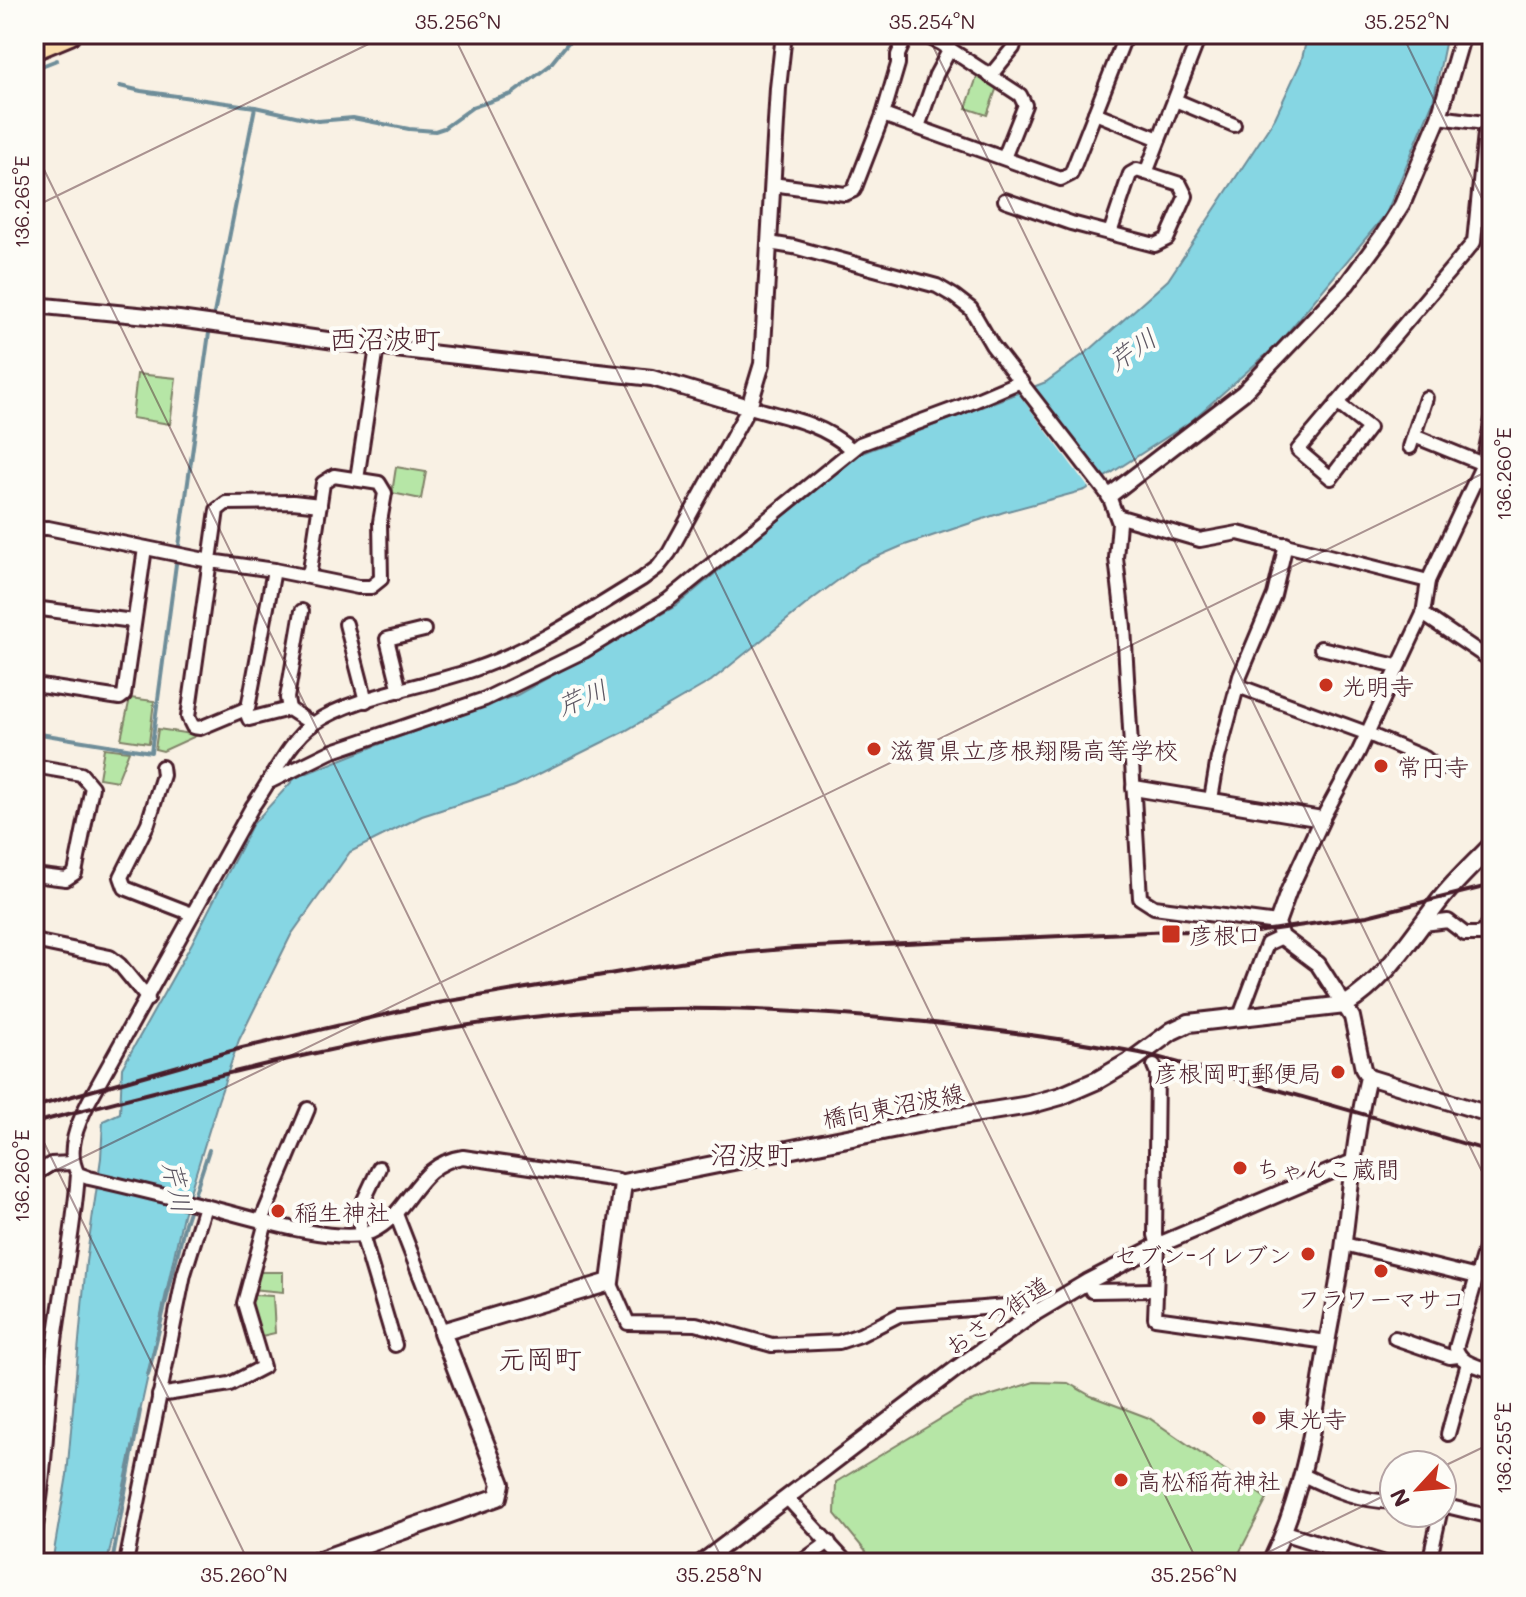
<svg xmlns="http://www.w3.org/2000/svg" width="1526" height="1597" viewBox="0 0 1526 1597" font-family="Mali,'Klee One',sans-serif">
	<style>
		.green { fill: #b6e6a6; stroke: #808268; stroke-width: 2 }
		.water { fill: #86d6e3; stroke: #6e8d99; stroke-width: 2 }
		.pier { fill: #f9f1e4 }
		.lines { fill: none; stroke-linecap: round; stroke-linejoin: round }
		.stream { stroke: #6e8d99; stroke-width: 4 }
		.minor-casing { stroke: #4a1f2b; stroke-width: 18 }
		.tertiary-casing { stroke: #4a1f2b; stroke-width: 20 }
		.secondary-casing { stroke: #4a1f2b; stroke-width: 22 }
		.trunk-casing { stroke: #4a1f2b; stroke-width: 26 }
		.minor { stroke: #fdfcf7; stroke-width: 12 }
		.tertiary { stroke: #fdfcf7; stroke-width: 14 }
		.secondary { stroke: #fdfcf7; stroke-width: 16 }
		.trunk { stroke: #fbddab; stroke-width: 20 }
		.rail { stroke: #4a1f2b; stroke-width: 4 }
		.ticks { fill: none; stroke: #4a1f2b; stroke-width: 2; stroke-opacity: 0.45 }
		.poi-dot { fill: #c8321e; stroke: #fdfcf7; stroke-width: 3 }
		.labels { text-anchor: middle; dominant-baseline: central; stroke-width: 8; stroke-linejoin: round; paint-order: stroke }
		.poi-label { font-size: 24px; fill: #4a1f2b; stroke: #fdfcf7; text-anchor: start }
		.street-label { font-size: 24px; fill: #4a1f2b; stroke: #fdfcf7 }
		.water-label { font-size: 26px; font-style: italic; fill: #5c5662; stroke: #fdfcf7 }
		.quarter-label { font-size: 28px; fill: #4a1f2b; stroke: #fdfcf7 }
		.neatline { fill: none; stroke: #4a1f2b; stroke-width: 3 }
		.ticks-label { font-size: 20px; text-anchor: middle; fill: #4a1f2b }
	</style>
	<rect width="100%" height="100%" fill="#f9f1e4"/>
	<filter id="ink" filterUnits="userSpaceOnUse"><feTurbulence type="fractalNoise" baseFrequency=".0125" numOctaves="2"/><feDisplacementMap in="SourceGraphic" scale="16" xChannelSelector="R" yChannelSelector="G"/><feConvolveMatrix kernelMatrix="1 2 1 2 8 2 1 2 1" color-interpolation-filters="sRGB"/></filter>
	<g filter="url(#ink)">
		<g class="green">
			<polygon points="978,74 997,87 987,115 966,108"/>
			<polygon points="137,374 176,378 170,424 132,418"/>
			<polygon points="396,467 426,472 421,499 392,493"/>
			<polygon points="130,698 154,701 149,743 121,739"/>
			<polygon points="158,729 198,735 163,751 155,749"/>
			<polygon points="104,748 129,751 117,781 99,778"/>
			<polygon points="256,1272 283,1272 283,1292 251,1289"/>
			<polygon points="254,1295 273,1296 275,1333 257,1337 247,1302 254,1299"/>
			<polygon points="1034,1382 1068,1383 1091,1396 1149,1418 1267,1499 1234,1563 875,1563 835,1514 836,1482 967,1403"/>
		</g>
		<polygon class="water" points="1308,34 1447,34 1433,102 1386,214 1278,344 1190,422 1085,490 1004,512 902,546 860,564 814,598 711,681 625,731 515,786 422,816 350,852 291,935 239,1040 218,1101 183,1215 107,1563 52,1563 67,1475 86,1262 101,1158 103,1121 120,1113 122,1068 192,943 252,825 295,778 385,742 517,695 676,606 857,455 1046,382 1092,348 1168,280 1275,118 1301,62"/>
		<polygon class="pier" points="1031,387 1103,483 1091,491 1018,393"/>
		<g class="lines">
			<g class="stream">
				<polyline points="34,69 57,60"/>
				<polyline points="120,86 141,91 255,107 318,121 353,118 409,129 435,131 444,128 473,107 512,94 549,66 575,34"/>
				<polyline points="214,314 255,107"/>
				<polyline points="179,546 209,333"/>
				<polyline points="34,733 151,752 176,564"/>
				<polyline points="148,1375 185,1223 209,1150"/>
				<polyline points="112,1563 140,1411"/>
			</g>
			<g class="minor-casing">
				<g id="minor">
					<polyline points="922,34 942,44 1020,95 1025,105 1004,158"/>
					<polyline points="990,76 1013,48 1018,34"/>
					<polyline points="1175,100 1234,125"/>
					<polyline points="1095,113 1159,139"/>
					<polyline points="883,115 1061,179 1071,174 1126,34"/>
					<polyline points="1439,117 1492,124"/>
					<polyline points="918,127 936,75 950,49"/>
					<polyline points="1146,173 1200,34"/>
					<polyline points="772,184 845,194 854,190 883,115 898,64 898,55 907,34"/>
					<polyline points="1005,200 1071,223 1155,245 1167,239 1186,196 1180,184 1137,170 1130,174 1110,233"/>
					<polyline points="769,243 794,247 937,286 954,296 971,309 992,345 1109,496 1119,523 1116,558 1124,627 1140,898 1154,907 1277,923"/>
					<polyline points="1337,403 1369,428 1331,478 1298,450 1474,242 1486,123"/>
					<polyline points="1414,436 1483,464"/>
					<polyline points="1410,447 1426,398"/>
					<polyline points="357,479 377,347"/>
					<polyline points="1117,516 1200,540 1238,533 1428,581"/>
					<polyline points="34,528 48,528 210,561 274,570 248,708 200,728 193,727 188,717 217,510 226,503 293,502 320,505"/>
					<polyline points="274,570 309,577 323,483 334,476 379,483 385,493 380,522 381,579 371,587 358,587 309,577"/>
					<polyline points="34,608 133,621"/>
					<polyline points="1423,614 1492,661"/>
					<polyline points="346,624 366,701"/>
					<polyline points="1321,648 1397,666"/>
					<polyline points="34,685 120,698 124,695 145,548"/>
					<polyline points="1238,686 1366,733 1425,758 1439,769"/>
					<polyline points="400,691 387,639 424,630"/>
					<polyline points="245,709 249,719 289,709 312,724"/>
					<polyline points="289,709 287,698 302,611"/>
					<polyline points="34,766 81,774 92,787 75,873 66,879 34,875"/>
					<polyline points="162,767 163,775 148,823 121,877 125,888 192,914"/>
					<polyline points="271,781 330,752 485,699 584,651 668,600 860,444 960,407 1021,381"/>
					<polyline points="1211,799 1218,758 1240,676 1274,595 1286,544"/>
					<polyline points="1322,819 1358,753 1423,614 1428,581 1483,464 1492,420"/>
					<polyline points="1423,924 1448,921 1465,934 1481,934 1492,920"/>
					<polyline points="34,941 110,957 120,965 148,999"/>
					<polyline points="1240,1016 1267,944 1282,937"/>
					<polyline points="1154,1066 1157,1073 1155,1235 1158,1246 1155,1318 1327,1342"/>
					<polyline points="379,1168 364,1200 360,1228 395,1345"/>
					<polyline points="34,1175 51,1164 72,1163"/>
					<path d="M623 1183 618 1180 463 1157C414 1164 411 1214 371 1232 338 1247 235 1213 197 1204 161 1195 125 1186 89 1178L78 1174C65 1151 78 1123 89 1101L252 807C270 783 289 740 313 724 352 696 428 686 475 669 535 648 588 612 642 579L658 567 669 553 749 407C786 417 822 423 851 449"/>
					<polyline points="396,1214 442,1332"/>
					<polyline points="261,1221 308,1109"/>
					<path d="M1492 1225 1456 1348C1460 1364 1478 1366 1492 1371"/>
					<polyline points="1344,1244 1477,1277"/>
					<polyline points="610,1282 628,1323 696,1324 772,1345 839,1342 860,1335 899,1315 1018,1305 1031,1306 1035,1313"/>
					<polyline points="1087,1282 1092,1291 1155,1290"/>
					<polyline points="1395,1338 1450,1357 1458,1356"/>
					<polyline points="159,1395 230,1384 263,1367 244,1303 266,1222"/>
					<polyline points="1448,1434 1468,1363"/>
					<path d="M1303 1475C1333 1490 1360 1501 1394 1502"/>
					<polyline points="788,1499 847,1563"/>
					<polyline points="1442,1505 1492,1517"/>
					<path d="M34 1537C46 1475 46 1412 54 1349 61 1290 74 1233 78 1174"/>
					<polyline points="126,1563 184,1274 205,1206"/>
					<polyline points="800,1563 829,1542"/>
					<polyline points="1429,1563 1440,1513"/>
				</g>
			</g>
			<g class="tertiary-casing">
				<g id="tertiary">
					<polyline points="34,305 179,319 377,347 652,378 749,407 762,364 778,88 784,34"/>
					<polyline points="1109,496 1243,393 1347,284 1383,235 1402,205 1439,117 1463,34"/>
					<path d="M1134 788 1322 819 1289 890 1277 923 1282 937 1318 964 1352 1017 1363 1069 1368 1077C1355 1132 1351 1186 1344 1241 1339 1284 1329 1326 1323 1368 1312 1436 1300 1501 1270 1563"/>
					<polyline points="1368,1077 1492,1115"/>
					<polyline points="1285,1533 1382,1563"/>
					<polyline points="701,1563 957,1368 1035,1313 1087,1282 1161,1244 1353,1162"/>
				</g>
			</g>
			<g class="secondary-casing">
				<path id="secondary" d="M311 1563 498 1497 501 1484 442 1332 610 1282 623 1183 942 1119 1029 1105 1061 1096 1098 1080 1134 1059 1172 1031 1189 1023 1345 1005C1386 980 1411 937 1441 899 1456 880 1475 863 1492 845"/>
			</g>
			<g class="trunk-casing">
				<polyline id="trunk" points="34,49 70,34"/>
			</g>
			<use href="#minor" class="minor"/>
			<use href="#tertiary" class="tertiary"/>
			<use href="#secondary" class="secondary"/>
			<use href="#trunk" class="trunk"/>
			<g class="rail">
				<polyline points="1249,933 1367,916 1492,885"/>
				<polyline points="34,1107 242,1048 426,1005 727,954 795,948 1171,931 1258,932"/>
				<path d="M34 1123C206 1078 374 1032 552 1015 676 1003 802 1010 925 1022 997 1030 1069 1039 1140 1053 1176 1061 1212 1073 1248 1082 1330 1104 1411 1128 1492 1152"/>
			</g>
		</g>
	</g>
	<path class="ticks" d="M453 34 1198 1563M927 34 1492 1192M1402 34 1492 219M34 149 724 1563M34 207 389 34M34 1122 249 1563M34 1181 1492 469M1442 1467 1492 1443M1246 1563 1394 1491"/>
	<g class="poi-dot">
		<circle cx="1326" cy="685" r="8"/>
		<circle cx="874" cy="749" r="8"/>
		<circle cx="1381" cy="766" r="8"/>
		<rect x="1161" y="924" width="20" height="20" rx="4"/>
		<circle cx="1338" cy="1072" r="8"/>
		<circle cx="1240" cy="1168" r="8"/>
		<circle cx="278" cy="1211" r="8"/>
		<circle cx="1308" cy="1254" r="8"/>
		<circle cx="1381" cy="1271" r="8"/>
		<circle cx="1259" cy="1418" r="8"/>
		<circle cx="1121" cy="1480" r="8"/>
	</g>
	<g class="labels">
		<g class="poi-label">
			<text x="1342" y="685">光明寺</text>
			<text x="890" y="749">滋賀県立彦根翔陽高等学校</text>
			<text x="1397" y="766">常円寺</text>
			<text x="1189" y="934">彦根口</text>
			<text x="1322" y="1072" text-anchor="end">彦根岡町郵便局</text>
			<text x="1256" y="1168">ちゃんこ蔵間</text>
			<text x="294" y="1211">稲生神社</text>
			<text x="1292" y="1254" text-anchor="end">セブン-イレブン</text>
			<text x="1381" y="1298" text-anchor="middle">フラワーマサコ</text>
			<text x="1275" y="1418">東光寺</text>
			<text x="1137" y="1480">高松稲荷神社</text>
		</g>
		<g class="street-label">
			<text transform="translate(893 1105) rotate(-11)">橋向東沼波線</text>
			<text transform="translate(997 1315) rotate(-34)">おさつ街道</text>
		</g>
		<g class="water-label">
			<text transform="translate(1132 349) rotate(-34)">芹川</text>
			<text transform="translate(582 697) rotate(-22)">芹川</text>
			<text transform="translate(178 1187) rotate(78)">芹川</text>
		</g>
		<g class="quarter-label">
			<text x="385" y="338">西沼波町</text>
			<text x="752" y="1154">沼波町</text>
			<text x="540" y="1358">元岡町</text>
		</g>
	</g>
	<rect width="1526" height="1597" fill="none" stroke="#fdfcf7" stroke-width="88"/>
	<g transform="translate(1418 1489) rotate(244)"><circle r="38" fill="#fdfcf7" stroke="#b5a4a5" stroke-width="2"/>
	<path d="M0-6L14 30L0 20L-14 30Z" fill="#c8321e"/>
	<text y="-12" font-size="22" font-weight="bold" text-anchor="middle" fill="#4a1f2b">N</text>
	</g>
	<rect x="44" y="44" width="1438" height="1509" class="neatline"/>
	<g class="ticks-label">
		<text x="458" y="29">35.256°N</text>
		<text x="932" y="29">35.254°N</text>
		<text x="1407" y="29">35.252°N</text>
		<text transform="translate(22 202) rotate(-90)" y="7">136.265°E</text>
		<text transform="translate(1504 474) rotate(-90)" y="7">136.260°E</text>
		<text transform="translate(22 1176) rotate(-90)" y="7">136.260°E</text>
		<text transform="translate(1504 1448) rotate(-90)" y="7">136.255°E</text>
		<text x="244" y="1582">35.260°N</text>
		<text x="719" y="1582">35.258°N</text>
		<text x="1194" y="1582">35.256°N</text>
	</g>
</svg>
